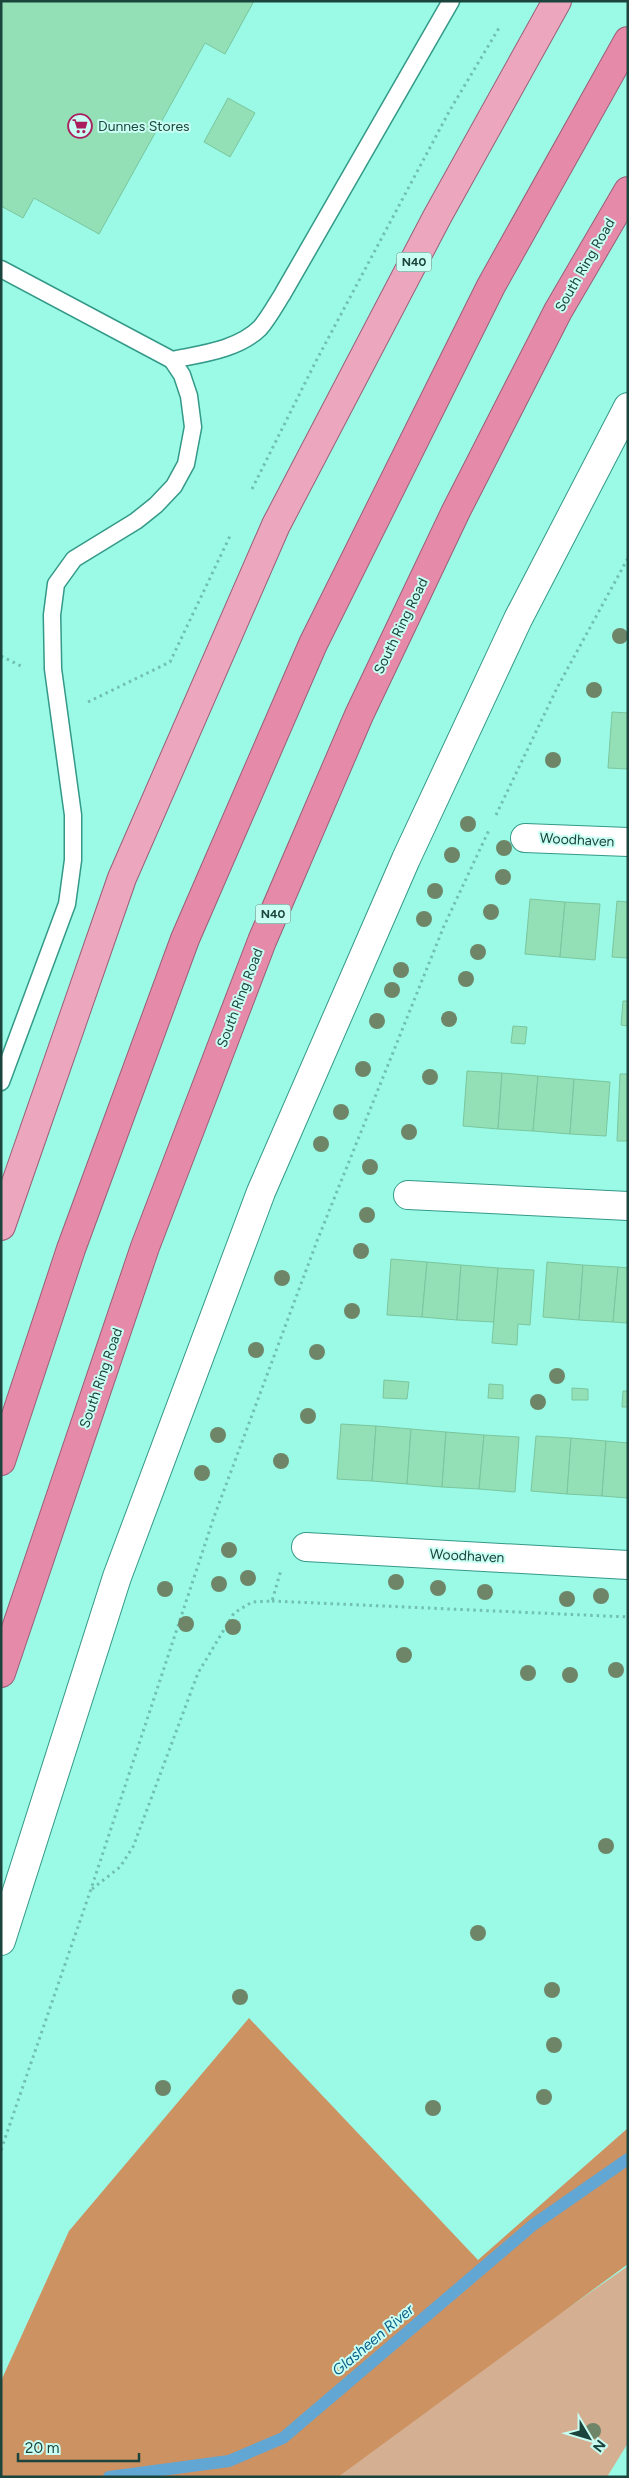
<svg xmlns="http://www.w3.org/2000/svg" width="629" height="2478" viewBox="0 0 629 2478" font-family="Figtree,sans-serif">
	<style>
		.green { fill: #d4af92 }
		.forest { fill: #cd9262 }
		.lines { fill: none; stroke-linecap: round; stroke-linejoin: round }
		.stream { stroke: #62a6d3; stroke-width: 12 }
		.building { fill: #93dfb6; stroke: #7ac69e }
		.service-casing { stroke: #349988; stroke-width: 19 }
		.minor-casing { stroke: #349988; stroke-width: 30 }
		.secondary-casing { stroke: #349988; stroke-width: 30 }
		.primary-casing { stroke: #9b5e76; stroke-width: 30 }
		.trunk-casing { stroke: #9b5e76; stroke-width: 30 }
		.path { stroke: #71c0b0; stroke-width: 3; stroke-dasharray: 2.5 4; stroke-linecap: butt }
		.service { stroke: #fff; stroke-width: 16 }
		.minor { stroke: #fff; stroke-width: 28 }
		.secondary { stroke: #fff; stroke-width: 28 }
		.primary { stroke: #eca7bf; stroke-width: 28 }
		.trunk { stroke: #e68aaa; stroke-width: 28 }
		.tree { fill: #6f8568 }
		.labels { text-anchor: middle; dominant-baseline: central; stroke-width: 4; stroke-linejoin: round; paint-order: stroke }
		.shield { fill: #c9fff3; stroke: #4f7c74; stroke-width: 1 }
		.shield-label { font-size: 12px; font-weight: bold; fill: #1b443d }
		.poi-label { font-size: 14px; fill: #1b443d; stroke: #c9fff3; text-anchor: start }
		.street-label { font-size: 14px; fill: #1b443d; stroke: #c9fff3 }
		.water-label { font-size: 15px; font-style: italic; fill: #0b5e8a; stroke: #c9fff3 }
	</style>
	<rect width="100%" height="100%" fill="#9afae6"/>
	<polygon class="green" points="628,2266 628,2443 607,2477 337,2477 522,2340"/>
	<polygon class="forest" points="249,2018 478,2260 628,2128 628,2264 338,2477 1,2477 1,2381 69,2231"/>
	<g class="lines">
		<polyline class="stream" points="109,2477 229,2461 283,2438 533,2225 628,2159"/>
	</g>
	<g class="building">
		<polygon points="1,1 254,1 225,54 205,43 99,234 34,198 23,218 1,206"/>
		<polygon points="228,98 255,113 230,157 204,142"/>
		<polygon points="612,712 628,713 628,769 608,768"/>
		<polygon points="530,899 565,902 560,957 525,954"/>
		<polygon points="617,901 628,902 628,958 612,957"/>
		<polygon points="565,902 600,904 595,960 560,957"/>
		<polygon points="623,1001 628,1001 628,1026 621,1025"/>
		<polygon points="513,1026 527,1027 525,1044 511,1043"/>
		<polygon points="467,1071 502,1073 498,1129 463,1126"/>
		<polygon points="502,1073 538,1076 533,1131 498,1129"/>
		<polygon points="620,1074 628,1074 628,1141 617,1141"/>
		<polygon points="538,1076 574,1079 570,1134 533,1131"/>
		<polygon points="574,1079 610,1082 606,1136 570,1134"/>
		<polygon points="391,1259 427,1262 422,1317 387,1315"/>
		<polygon points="427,1262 461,1265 457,1320 422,1317"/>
		<polygon points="547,1262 583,1265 579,1320 543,1317"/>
		<polygon points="461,1265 498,1268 494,1322 457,1320"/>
		<polygon points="583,1265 618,1267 613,1322 579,1320"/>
		<polygon points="618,1267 628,1268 628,1323 613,1322"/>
		<polygon points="498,1268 534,1270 530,1325 518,1324 517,1345 492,1343"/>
		<polygon points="384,1380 409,1382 407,1399 383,1398"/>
		<polygon points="489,1384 503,1385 503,1399 488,1398"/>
		<polygon points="572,1388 588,1389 588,1400 572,1400"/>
		<polygon points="623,1391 628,1391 628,1407 622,1407"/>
		<polygon points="341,1424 376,1426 372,1481 337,1479"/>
		<polygon points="376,1426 411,1429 407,1484 372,1481"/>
		<polygon points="411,1429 446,1432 442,1487 407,1484"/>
		<polygon points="446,1432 484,1435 479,1489 442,1487"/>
		<polygon points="484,1435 519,1437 515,1492 479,1489"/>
		<polygon points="536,1436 571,1438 567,1494 531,1491"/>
		<polygon points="571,1438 606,1441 602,1496 567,1494"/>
		<polygon points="606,1441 628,1443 628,1498 602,1496"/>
	</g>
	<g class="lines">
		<g class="service-casing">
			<g id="service">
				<path d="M1 269 172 360C200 354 238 350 260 328 268 319 275 306 282 295L451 1"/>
				<polyline points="1,1082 67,904 73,860 73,815 53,669 52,615 56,584 74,559 136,521 156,505 174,486 186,464 193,427 189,396 182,375 172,360"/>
			</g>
		</g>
		<g class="minor-casing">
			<g id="minor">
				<polyline points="525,838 628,842"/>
				<polyline points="408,1195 628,1206"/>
				<polyline points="306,1547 628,1565"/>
			</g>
		</g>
		<g class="secondary-casing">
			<polyline id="secondary" points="1,1941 117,1577 261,1192 406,859 518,619 628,407"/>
		</g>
		<g class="primary-casing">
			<polyline id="primary" points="1,1226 122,878 276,525 437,217 557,1"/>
		</g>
		<g class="trunk-casing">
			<g id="trunk">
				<polyline points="1,1461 71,1249 185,939 313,644 491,286 628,41"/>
				<polyline points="1,1673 145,1247 262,941 359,715 456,511 558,311 628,191"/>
			</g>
		</g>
		<g class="path">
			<polyline points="252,489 315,363 450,110 499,28"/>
			<polyline points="1,656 23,667"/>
			<polyline points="88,702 170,662 230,536"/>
			<polyline points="496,815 557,688 628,558"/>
			<polyline points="272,1601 628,1617"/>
			<polyline points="92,1889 120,1867 133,1847 198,1673 234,1613 252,1602 272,1601 281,1570"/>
			<polyline points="1,2150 91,1889 214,1517 317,1241 444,926 489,830"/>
		</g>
		<use href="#service" class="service"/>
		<use href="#minor" class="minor"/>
		<use href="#secondary" class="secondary"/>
		<use href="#primary" class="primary"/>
		<use href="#trunk" class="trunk"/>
	</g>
	<g class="tree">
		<circle cx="620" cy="636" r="8"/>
		<circle cx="594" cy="690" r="8"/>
		<circle cx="553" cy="760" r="8"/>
		<circle cx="468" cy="824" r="8"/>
		<circle cx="504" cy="848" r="8"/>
		<circle cx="452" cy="855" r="8"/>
		<circle cx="503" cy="877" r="8"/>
		<circle cx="435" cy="891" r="8"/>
		<circle cx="491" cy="912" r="8"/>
		<circle cx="424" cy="919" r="8"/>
		<circle cx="478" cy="952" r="8"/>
		<circle cx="401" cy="970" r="8"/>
		<circle cx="466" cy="979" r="8"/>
		<circle cx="392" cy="990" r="8"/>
		<circle cx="449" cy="1019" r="8"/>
		<circle cx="377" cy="1021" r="8"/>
		<circle cx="363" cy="1069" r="8"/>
		<circle cx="430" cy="1077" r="8"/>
		<circle cx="341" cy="1112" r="8"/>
		<circle cx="409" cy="1132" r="8"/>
		<circle cx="321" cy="1144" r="8"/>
		<circle cx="370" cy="1167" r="8"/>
		<circle cx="367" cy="1215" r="8"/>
		<circle cx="361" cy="1251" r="8"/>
		<circle cx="282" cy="1278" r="8"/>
		<circle cx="352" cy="1311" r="8"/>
		<circle cx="256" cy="1350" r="8"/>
		<circle cx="317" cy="1352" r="8"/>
		<circle cx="557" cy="1376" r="8"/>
		<circle cx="538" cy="1402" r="8"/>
		<circle cx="308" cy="1416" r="8"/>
		<circle cx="218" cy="1435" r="8"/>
		<circle cx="281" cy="1461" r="8"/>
		<circle cx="202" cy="1473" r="8"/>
		<circle cx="229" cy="1550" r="8"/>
		<circle cx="248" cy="1578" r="8"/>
		<circle cx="396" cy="1582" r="8"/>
		<circle cx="219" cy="1584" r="8"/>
		<circle cx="438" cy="1588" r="8"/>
		<circle cx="165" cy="1589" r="8"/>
		<circle cx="485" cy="1592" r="8"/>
		<circle cx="601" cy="1596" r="8"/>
		<circle cx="567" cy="1599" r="8"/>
		<circle cx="186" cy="1624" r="8"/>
		<circle cx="233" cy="1627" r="8"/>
		<circle cx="404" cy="1655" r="8"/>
		<circle cx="616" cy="1670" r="8"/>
		<circle cx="528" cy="1673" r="8"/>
		<circle cx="570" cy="1675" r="8"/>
		<circle cx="606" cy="1846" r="8"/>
		<circle cx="478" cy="1933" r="8"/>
		<circle cx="552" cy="1990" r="8"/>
		<circle cx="240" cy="1997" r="8"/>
		<circle cx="554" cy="2045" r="8"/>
		<circle cx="163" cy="2088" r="8"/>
		<circle cx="544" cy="2097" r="8"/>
		<circle cx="433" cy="2108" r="8"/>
		<circle cx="593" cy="2431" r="8"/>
	</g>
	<defs>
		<g id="supermarket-ring" transform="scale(1.25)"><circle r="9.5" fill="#c9fff3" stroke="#ab1e5e" stroke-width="1.5"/><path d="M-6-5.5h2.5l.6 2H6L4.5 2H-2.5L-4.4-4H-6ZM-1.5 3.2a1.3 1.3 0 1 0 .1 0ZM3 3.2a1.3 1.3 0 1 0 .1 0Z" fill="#ab1e5e"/></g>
	</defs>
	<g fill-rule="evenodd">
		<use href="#supermarket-ring" x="80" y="126"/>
	</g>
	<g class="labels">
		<g class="shield">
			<rect x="396.5" y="252.5" width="35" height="19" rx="4"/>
			<rect x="255.5" y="904.5" width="35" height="19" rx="4"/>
		</g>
		<g class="shield-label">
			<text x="414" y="262">N40</text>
			<text x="273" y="914">N40</text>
		</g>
		<g class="poi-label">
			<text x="98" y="126">Dunnes Stores</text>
		</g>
		<g class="street-label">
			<text transform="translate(585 265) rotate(-60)">South Ring Road</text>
			<text transform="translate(401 626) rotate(-64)">South Ring Road</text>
			<text transform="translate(577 840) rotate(3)">Woodhaven</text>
			<text transform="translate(240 998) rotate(-69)">South Ring Road</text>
			<text transform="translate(101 1378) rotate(-71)">South Ring Road</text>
			<text transform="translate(467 1556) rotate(3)">Woodhaven</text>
		</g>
		<g class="water-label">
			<text transform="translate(373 2340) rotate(-40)">Glasheen River</text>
		</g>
	</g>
	<rect width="629" height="2478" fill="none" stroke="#1b443d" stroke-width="5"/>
	<g transform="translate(589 2438) rotate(128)" stroke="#c9fff3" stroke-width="4" paint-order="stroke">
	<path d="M0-4L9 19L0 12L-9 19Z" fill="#1b443d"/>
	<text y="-8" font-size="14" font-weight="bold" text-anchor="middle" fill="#1b443d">N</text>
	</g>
	<path d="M18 2453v8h121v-8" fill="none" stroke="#1b443d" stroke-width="2.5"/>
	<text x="25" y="2453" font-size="15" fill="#1b443d" stroke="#c9fff3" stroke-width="4" paint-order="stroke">20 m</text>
</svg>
